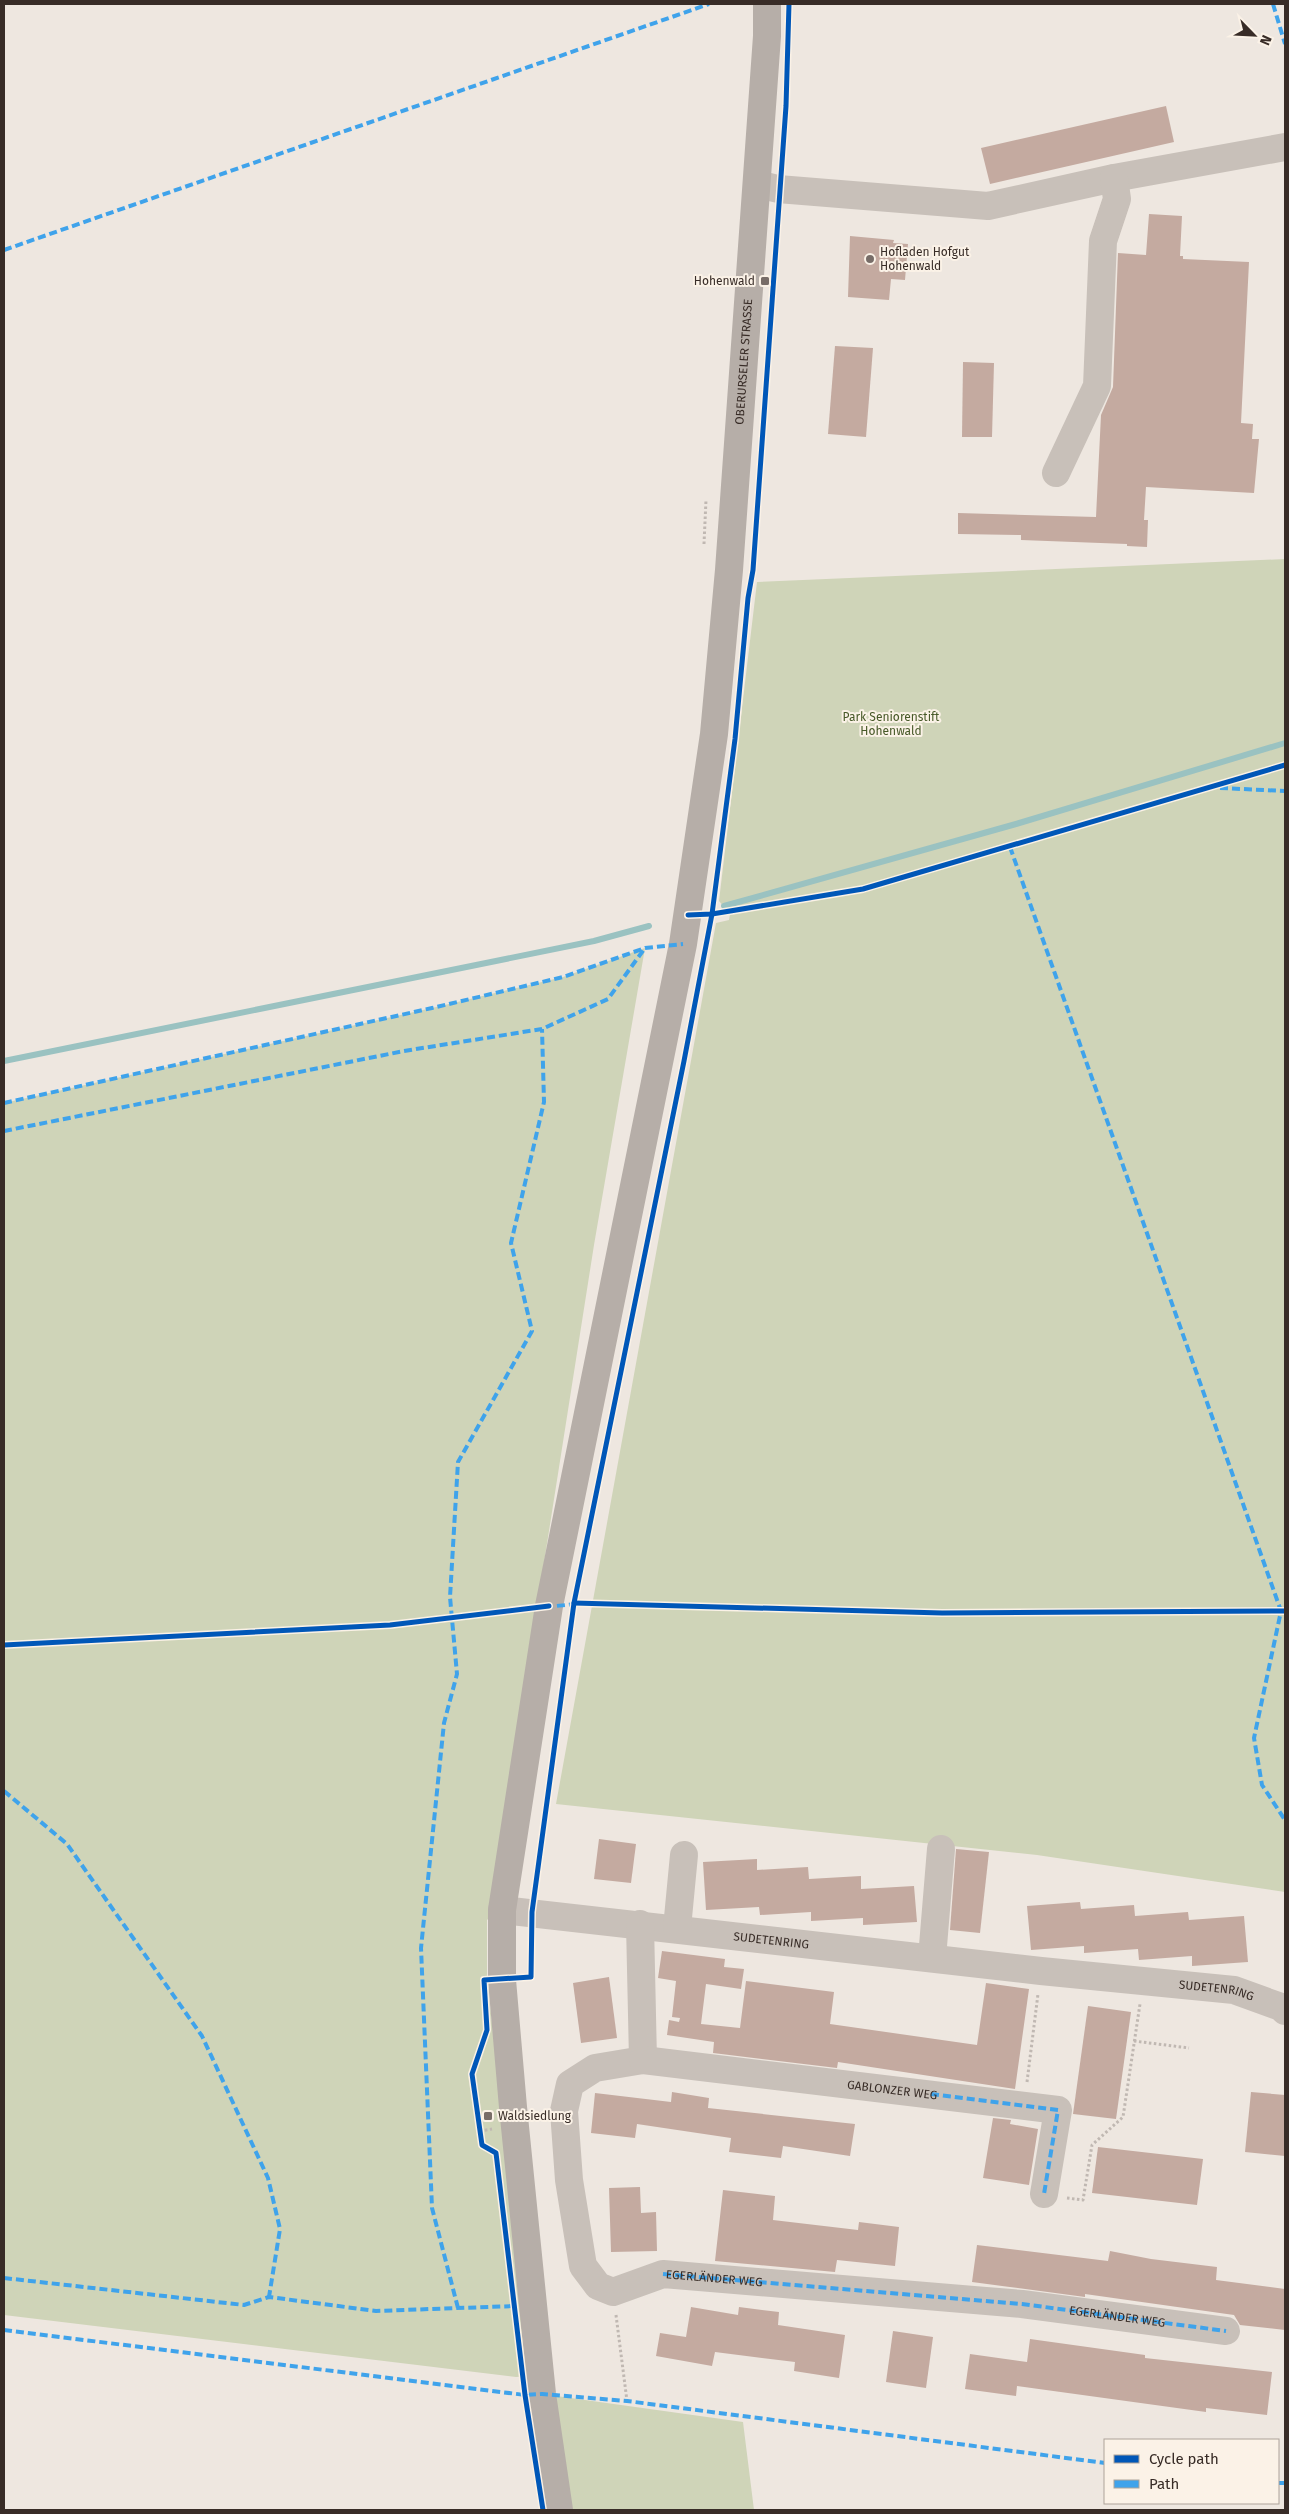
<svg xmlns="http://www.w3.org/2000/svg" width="1289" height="2514" viewBox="0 0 1289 2514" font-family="'Fira Sans',sans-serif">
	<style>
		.green { fill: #cfd4b8 }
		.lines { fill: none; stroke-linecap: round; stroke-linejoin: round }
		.stream { stroke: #9ac2c1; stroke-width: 6 }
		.building { fill: #c4aaa0 }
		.path { stroke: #c0b8b2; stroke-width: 3; stroke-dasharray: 2.5 2.5; stroke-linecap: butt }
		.minor { stroke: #c8c0b9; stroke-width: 28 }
		.major { stroke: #b6aea8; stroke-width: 28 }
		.quiet { stroke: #3fa3eb; stroke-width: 4; stroke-dasharray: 8 4; stroke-linecap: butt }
		.cycleway-casing { stroke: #fbf2e7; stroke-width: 8 }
		.cycleway { stroke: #0057b8; stroke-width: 5 }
		.poi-dot { fill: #786d68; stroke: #fbf2e7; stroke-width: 2 }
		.labels { text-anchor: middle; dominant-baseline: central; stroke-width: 4; stroke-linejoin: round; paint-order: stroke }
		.poi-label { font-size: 12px; fill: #382c27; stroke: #fbf2e7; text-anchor: start }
		.street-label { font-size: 12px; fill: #382c27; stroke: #fbf2e7 }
		.park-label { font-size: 12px; fill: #475928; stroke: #fbf2e7 }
	</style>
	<rect width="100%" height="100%" fill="#eee7e0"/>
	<g class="green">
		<polygon points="1285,559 1285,1892 1037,1855 556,1804 716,923 729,920 730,914 719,901 757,582"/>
		<polygon points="645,948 594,1245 492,1893 492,1915 487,1920 487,1977 530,2376 516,2377 4,2315 4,1103 432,1008 563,977"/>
		<polygon points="542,2394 743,2422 754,2510 559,2510"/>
	</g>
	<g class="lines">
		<g class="stream">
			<polyline points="724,906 1016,824 1285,743"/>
			<polyline points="4,1061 594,941 649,926"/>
		</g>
	</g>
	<g class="building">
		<polygon points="1166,106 1174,142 990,184 981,148"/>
		<polygon points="1149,214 1182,216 1180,256 1183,256 1183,259 1249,262 1241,423 1253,424 1252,439 1259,439 1254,493 1146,487 1144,520 1148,520 1147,547 1127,546 1127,544 1021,540 1021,535 958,534 958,513 1096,517 1101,415 1113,387 1118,253 1146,255"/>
		<polygon points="850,236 894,240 893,243 908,244 905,280 891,279 889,300 848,297"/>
		<polygon points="835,346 873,348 866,437 828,434"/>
		<polygon points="963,362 994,363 992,437 962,437"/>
		<polygon points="599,1839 636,1844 631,1883 594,1879"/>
		<polygon points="956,1849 989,1852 980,1933 950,1930"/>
		<polygon points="757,1859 757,1870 808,1867 809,1879 861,1876 861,1889 914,1886 917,1922 863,1925 863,1918 811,1921 811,1912 760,1915 759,1907 706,1910 703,1862"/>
		<polygon points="1080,1902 1081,1909 1134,1905 1135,1916 1188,1912 1189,1920 1244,1916 1248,1962 1192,1966 1192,1956 1139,1960 1138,1949 1084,1953 1084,1946 1031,1950 1027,1906"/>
		<polygon points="662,1951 725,1959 724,1967 744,1969 741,1989 706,1984 701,2024 740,2028 746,1981 834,1992 830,2024 977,2045 986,1983 1029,1989 1015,2089 838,2062 837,2068 713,2053 714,2042 667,2035 669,2020 679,2022 680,2018 672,2017 676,1981 658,1978"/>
		<polygon points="609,1977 617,2038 581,2043 573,1983"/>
		<polygon points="1088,2006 1131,2012 1116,2119 1073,2114"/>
		<polygon points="672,2092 709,2098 708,2108 855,2124 850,2156 783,2146 781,2158 729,2152 731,2138 637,2124 635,2138 591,2133 595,2093 671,2102"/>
		<polygon points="1251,2092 1285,2095 1285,2156 1245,2152"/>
		<polygon points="993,2118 1011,2120 1010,2124 1038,2129 1029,2185 983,2178"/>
		<polygon points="1098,2147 1203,2159 1197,2205 1092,2193"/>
		<polygon points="640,2187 641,2213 656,2212 657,2251 611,2252 609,2188"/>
		<polygon points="723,2190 775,2196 773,2220 858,2230 859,2222 899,2227 895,2266 837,2260 835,2272 715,2261"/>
		<polygon points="977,2245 1108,2261 1110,2251 1151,2259 1217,2267 1216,2280 1285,2289 1285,2330 1240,2325 1234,2315 1085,2294 1085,2297 972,2282"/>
		<polygon points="691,2307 738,2315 739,2307 779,2312 778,2325 845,2335 839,2378 794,2371 795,2362 715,2352 712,2366 656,2356 660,2333 686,2337"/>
		<polygon points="893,2331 933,2337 926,2388 886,2382"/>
		<polygon points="1030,2339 1145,2355 1145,2358 1272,2372 1267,2415 1206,2408 1206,2412 1017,2386 1016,2396 965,2389 970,2354 1027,2362"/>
	</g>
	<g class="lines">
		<g class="path">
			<polyline points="704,544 706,500"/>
			<polyline points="1134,2041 1189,2048"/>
			<polyline points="482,2046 472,2074 482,2145 493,2152"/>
			<polyline points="1027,2082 1038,1994"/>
			<polyline points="480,2131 492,2129"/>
			<polyline points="1067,2198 1083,2200 1092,2145 1123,2117 1140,2004"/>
			<polyline points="616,2315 627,2401"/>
		</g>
		<g class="minor">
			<polyline points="757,184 778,189 988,206 1114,178 1285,147"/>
			<polyline points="1056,473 1097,386 1103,241 1117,199 1114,178"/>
			<path id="s1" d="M502 1910 1041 1971 1234 1990 1281 2007 1285 2011"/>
			<path id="s2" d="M640 1924 643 2060 595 2068 570 2084 564 2111 569 2180 583 2266 598 2286 613 2292 663 2274 1022 2304 1226 2331"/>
			<polyline points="677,1928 684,1855"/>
			<polyline points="932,1958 941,1849"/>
			<path id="s3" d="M643 2060 1058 2110 1044 2194"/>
		</g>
		<path class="major" id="s4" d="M559 2510 542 2394 513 2107 502 1980V1910L549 1606 683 944 714 734 729 570 767 36V4"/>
		<g class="quiet">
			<polyline points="1273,4 1285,44"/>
			<polyline points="4,250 709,4"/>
			<polyline points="1220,788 1285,791"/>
			<polyline points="1010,847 1281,1611 1254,1738 1262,1785 1285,1820"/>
			<polyline points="4,1103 432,1008 563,977 645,948 683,944"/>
			<polyline points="4,1131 404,1051 542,1029 608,999 645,948"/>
			<polyline points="545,1607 577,1604"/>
			<polyline points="4,1791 67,1844 202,2036 268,2178 280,2229 269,2297"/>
			<polyline points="931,2094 1058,2110 1044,2194"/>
			<polyline points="663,2274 1022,2304 1226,2331"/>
			<polyline points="4,2278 244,2305 269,2297 376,2311 515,2306"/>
			<polyline points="458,2308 432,2208 421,1948 444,1723 457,1674 450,1597 458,1462 532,1331 511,1243 544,1102 542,1029"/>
			<polyline points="4,2330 525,2395 542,2394 627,2401 1105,2463"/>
			<polyline points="1278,2483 1285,2483"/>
		</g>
		<g class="cycleway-casing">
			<g id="cycleway">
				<polyline points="688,915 712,914 863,889 1285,765"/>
				<polyline points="574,1603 942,1613 1285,1611"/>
				<polyline points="4,1645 390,1625 549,1606"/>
				<polyline points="543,2510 525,2395 496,2153 482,2145 472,2074 487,2030 484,1980 531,1977 532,1912 574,1603 684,1061 712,914 735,739 748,598 753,570 786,106 789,4"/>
			</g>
		</g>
		<use href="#cycleway" class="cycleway"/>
	</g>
	<g class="poi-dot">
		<circle cx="870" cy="259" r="5"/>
		<rect x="760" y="276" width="10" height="10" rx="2.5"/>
		<rect x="483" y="2111" width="10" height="10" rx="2.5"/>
	</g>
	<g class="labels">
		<g class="poi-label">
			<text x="880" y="252">Hofladen Hofgut<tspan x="880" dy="14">Hohenwald</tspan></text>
			<text x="755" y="281" text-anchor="end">Hohenwald</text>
			<text x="498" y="2116">Waldsiedlung</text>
		</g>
		<g class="street-label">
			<text stroke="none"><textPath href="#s4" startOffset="2172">OBERURSELER STRASSE</textPath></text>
			<text stroke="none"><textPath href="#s1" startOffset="271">SUDETENRING</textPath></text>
			<text stroke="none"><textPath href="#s1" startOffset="719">SUDETENRING</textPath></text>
			<text stroke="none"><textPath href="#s3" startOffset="251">GABLONZER WEG</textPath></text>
			<text stroke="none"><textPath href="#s2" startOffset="544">EGERLÄNDER WEG</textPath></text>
			<text stroke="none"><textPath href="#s2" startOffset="949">EGERLÄNDER WEG</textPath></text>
		</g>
		<g class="park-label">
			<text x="891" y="717">Park Seniorenstift<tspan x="891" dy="14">Hohenwald</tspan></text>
		</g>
	</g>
	<rect width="1289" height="2514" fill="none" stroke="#382c27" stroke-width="10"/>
	<rect x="1104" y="2439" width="175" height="65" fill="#fbf2e7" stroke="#ada39a"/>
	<rect x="1114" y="2455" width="25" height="8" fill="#0057b8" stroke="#ada39a"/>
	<text x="1149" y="2464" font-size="15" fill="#382c27">Cycle path</text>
	<rect x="1114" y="2480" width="25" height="8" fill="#3fa3eb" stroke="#ada39a"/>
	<text x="1149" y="2489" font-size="15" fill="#382c27">Path</text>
	<g transform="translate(1254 35) rotate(114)" stroke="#fbf2e7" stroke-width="4" paint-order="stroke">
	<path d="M0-4L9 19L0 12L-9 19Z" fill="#382c27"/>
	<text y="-8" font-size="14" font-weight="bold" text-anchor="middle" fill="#382c27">N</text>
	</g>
</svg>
